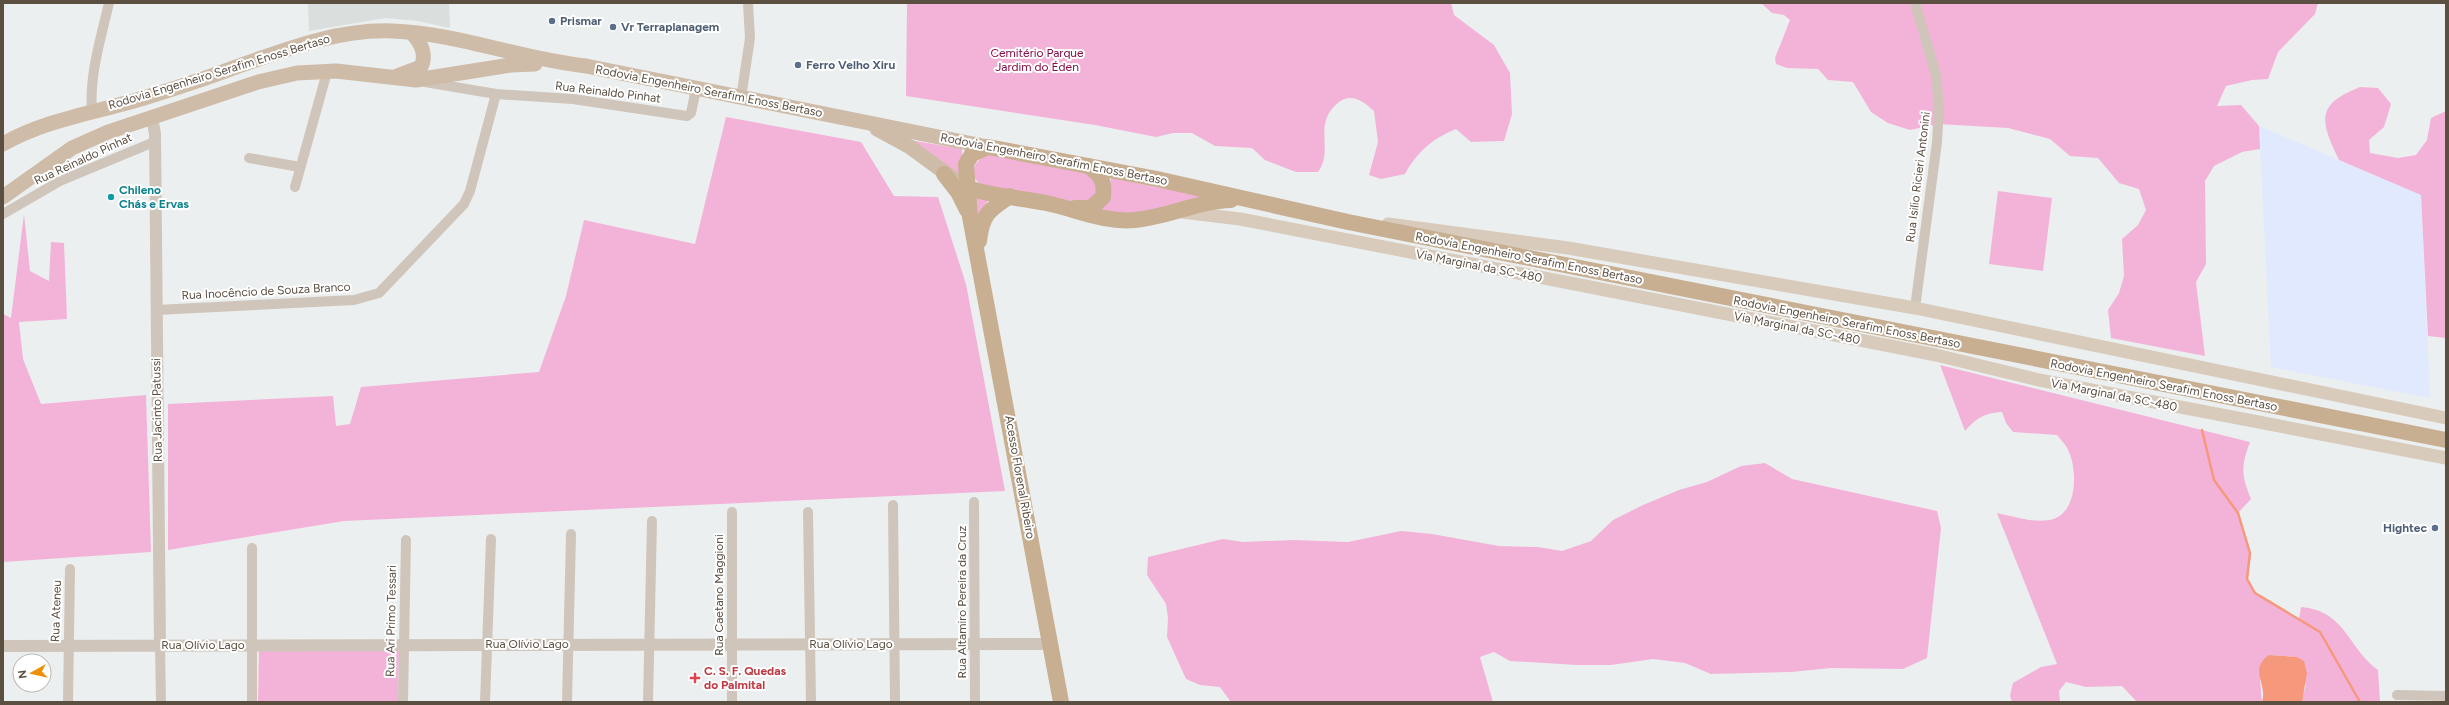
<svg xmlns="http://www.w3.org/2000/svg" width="2449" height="705" viewBox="0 0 2449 705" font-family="Figtree,sans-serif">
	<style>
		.commercial { fill: #e1e9fe }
		.education { fill: #dadedd }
		.green { fill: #f3b3d9 }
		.water { fill: #f5987c }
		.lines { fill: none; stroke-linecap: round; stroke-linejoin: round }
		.stream { stroke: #f5987c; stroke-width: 2.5 }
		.minor { stroke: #d0c5ba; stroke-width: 10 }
		.tertiary { stroke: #d0c5ba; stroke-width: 12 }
		.secondary { stroke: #d8cbbc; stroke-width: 13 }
		.primary { stroke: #cfbca8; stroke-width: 15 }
		.trunk { stroke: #c8af92; stroke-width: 16 }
		.service-dot { fill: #5c6f8a; stroke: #fff; stroke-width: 1.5 }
		.culture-dot { fill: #0f9aa8; stroke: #fff; stroke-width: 1.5 }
		.health-dot { fill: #e0444e; stroke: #fff; stroke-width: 1.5 }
		.labels { text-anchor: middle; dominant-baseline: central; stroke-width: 4; stroke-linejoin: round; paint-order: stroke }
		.service-label { font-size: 12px; font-weight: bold; fill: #4e5e75; stroke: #fff; text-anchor: start }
		.park-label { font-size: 12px; fill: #830c45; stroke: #fff }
		.street-label { font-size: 12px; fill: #5b4f42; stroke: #fff }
		.culture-label { font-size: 12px; font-weight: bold; fill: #0d838f; stroke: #fff; text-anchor: start }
		.health-label { font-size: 12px; font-weight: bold; fill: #be3a42; stroke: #fff; text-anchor: start }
	</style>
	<rect width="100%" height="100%" fill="#ebefef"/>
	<polygon class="commercial" points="2259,126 2421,195 2430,398 2271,367"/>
	<polygon class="education" points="308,3 449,3 450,28 418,21 385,18 309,31"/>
	<g class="green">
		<path d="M907 3H1451L1454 15 1494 45 1510 73 1512 114 1504 141 1471 142 1456 129C1432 139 1418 151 1405 174L1381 179 1369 175 1378 142 1374 111C1365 103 1352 92 1339 102 1311 124 1335 149 1318 172H1296L1265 160 1252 148 1215 146 1192 133H1173L1156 137 1095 125 906 96Z"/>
		<polygon points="1761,3 2318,3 2315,14 2278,52 2268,79 2252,80 2226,86 2217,106 2241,105 2259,126 2260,149 2242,152 2214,166 2205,181 2206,264 2196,282 2205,356 2111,338 2108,310 2119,293 2124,276 2122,239 2138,225 2146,210 2139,189 2119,183 2098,158 2070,156 2050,139 2008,128 1938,124 1910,130 1888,123 1871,112 1853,82 1828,80 1818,69 1787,68 1776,64 1775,58 1790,20 1784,15 1772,13"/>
		<path d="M2360 87 2378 88 2391 104 2384 127 2369 140 2370 153 2398 158 2416 155 2427 140 2431 118 2446 111V338L2428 336 2421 195 2339 160C2321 122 2314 105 2360 87Z"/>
		<polygon points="726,117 861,142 894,196 938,197 966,284 1005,491 344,521 168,550 168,404 333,396 336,426 350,424 361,387 539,372 566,296 584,220 695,244"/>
		<polygon points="910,140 962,149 963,179"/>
		<path d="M987 154 1089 174 1094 178 1097 195 1086 205 981 185C967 174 974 161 987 154Z"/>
		<polygon points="1111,178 1203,196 1153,213 1097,214 1107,201"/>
		<polygon points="1998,191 2052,198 2043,271 1989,264"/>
		<path d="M973 194 988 197C987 206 983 215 974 218Z"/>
		<polygon points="24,214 30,271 49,281 51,242 64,243 67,319 19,322 23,359 41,404 146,395 151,552 3,562 3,314 11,318"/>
		<path d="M1940 365 2250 442C2241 466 2241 475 2251 499L2238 513 2250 553 2247 580 2255 593 2299 619 2301 607C2346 611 2347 647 2378 670L2380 702H2301L2306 685 2297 657 2269 655 2260 680 2262 702H2137L2122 686 2086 687 2066 682 2059 691 2060 702H2012L2010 696 2013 683 2041 667 2057 664 1997 513C2013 516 2032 523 2049 520 2077 516 2078 473 2069 452 2067 446 2061 440 2057 435L2013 432 2006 423 2002 412C1985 413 1976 418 1965 431Z"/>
		<polygon points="1765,463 1792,479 1937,511 1941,528 1927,658 1903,669 1831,668 1791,672 1711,674 1685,663 1653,659 1611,665 1577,665 1510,661 1494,652 1480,657 1493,702 1231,702 1220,687 1200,685 1186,679 1167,637 1168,618 1166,604 1147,575 1148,557 1223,539 1243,542 1293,540 1348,542 1401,531 1432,534 1499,546 1538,547 1562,551 1591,541 1613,520 1643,505 1679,490 1707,482 1741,466"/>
		<polygon points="259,647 399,649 398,702 258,702"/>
	</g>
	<path class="water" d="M2269 655 2297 657 2304 661 2307 673 2302 702H2262C2268 684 2248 670 2269 655Z"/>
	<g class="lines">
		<polyline class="stream" points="2202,430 2214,480 2238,513 2250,553 2247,579 2255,593 2320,632 2360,702"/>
		<g class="minor">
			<polyline points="1915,3 1936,75 1939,108 1937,142 1915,308"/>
			<polyline points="425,82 496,94 573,99 687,116 691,113 696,89"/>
			<polyline points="741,98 750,38 748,3"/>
			<path d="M92 112C89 75 101 38 109 3"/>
			<polyline points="249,158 300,167"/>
			<polyline points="295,187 327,72"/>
			<polyline points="3,214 60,181 154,142"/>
			<polyline points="156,310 354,300 379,293 464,204 470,191 496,94"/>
			<polyline points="974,502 975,702"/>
			<polyline points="893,505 895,702"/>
			<polyline points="732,512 732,702"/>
			<polyline points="808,512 811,702"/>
			<polyline points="160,646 161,702"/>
			<polyline points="2397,695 2446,696"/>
			<polyline points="68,702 70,569"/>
			<polyline points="252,702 252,548"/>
			<polyline points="403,702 406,540"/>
			<polyline points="485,702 491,539"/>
			<polyline points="567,702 571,534"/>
			<polyline points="648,702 652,521"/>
		</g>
		<g class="tertiary">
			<polyline points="152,117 155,134 160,646"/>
			<polyline points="3,646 1050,644"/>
		</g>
		<g class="secondary">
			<polyline points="1182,212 1240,219 1580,285 1936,355 2039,380 2446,458"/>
			<polyline points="1388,224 1568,248 1915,308 2446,418"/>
		</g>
		<g class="primary">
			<path d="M397 76 421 67C427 54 421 43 412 33"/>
			<polyline points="877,129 910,147 955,180"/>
			<path d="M3 144C47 119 99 112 147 97 176 88 205 79 233 68 284 50 337 29 392 31 458 33 520 59 586 66L988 147"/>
			<polyline points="3,197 72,148 108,132 258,82 297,73 336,71 416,80 511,65 535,64"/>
		</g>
		<g class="trunk">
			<polyline points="944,174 958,192 967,210"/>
			<path d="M968 188C993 196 1020 198 1046 203 1076 209 1104 223 1135 220 1168 217 1198 201 1231 200"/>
			<path d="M1075 208H1091L1103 197C1105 181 1101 175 1088 166"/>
			<path d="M979 241C982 214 989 210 1010 196"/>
			<polyline points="1061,702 970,217 966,164 972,154 988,147 1157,179 1348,222 2446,440"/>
		</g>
	</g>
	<g class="service-dot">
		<circle cx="552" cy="21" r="4"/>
		<circle cx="613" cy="27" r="4"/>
		<circle cx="798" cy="65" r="4"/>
		<circle cx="2435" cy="528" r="4"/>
	</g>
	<circle class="culture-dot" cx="111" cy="197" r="4"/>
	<path class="health-dot" d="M693 672h4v4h4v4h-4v4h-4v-4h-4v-4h4z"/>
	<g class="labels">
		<g class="service-label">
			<text x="560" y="21">Prismar</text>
			<text x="621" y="27">Vr Terraplanagem</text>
			<text x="806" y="65">Ferro Velho Xiru</text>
			<text x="2427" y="528" text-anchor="end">Hightec</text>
		</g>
		<g class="park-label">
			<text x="1037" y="53">Cemitério Parque<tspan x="1037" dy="14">Jardim do Éden</tspan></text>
		</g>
		<g class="street-label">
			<text transform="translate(219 72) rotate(-17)">Rodovia Engenheiro Serafim Enoss Bertaso</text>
			<text transform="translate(709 91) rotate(11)">Rodovia Engenheiro Serafim Enoss Bertaso</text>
			<text transform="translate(608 92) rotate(7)">Rua Reinaldo Pinhat</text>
			<text transform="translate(83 159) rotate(-25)">Rua Reinaldo Pinhat</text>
			<text transform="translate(1054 159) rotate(11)">Rodovia Engenheiro Serafim Enoss Bertaso</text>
			<text transform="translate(1918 177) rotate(-83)">Rua Isilio Ricieri Antonini</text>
			<text transform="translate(1529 258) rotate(11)">Rodovia Engenheiro Serafim Enoss Bertaso</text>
			<text transform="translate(1479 266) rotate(11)">Via Marginal da SC-480</text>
			<text transform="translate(266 291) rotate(-3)">Rua Inocêncio de Souza Branco</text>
			<text transform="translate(1847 322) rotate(11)">Rodovia Engenheiro Serafim Enoss Bertaso</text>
			<text transform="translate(1797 328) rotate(11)">Via Marginal da SC-480</text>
			<text transform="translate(2164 385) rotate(11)">Rodovia Engenheiro Serafim Enoss Bertaso</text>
			<text transform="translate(2114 395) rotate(11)">Via Marginal da SC-480</text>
			<text transform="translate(157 410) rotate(-91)">Rua Jacinto Patussi</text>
			<text transform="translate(1020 477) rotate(80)">Acesso Florenal Ribeiro</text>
			<text transform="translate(719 595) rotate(-90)">Rua Caetano Maggioni</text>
			<text transform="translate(962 602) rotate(-90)">Rua Altamiro Pereira da Cruz</text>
			<text transform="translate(56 611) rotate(-88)">Rua Ateneu</text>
			<text transform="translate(391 621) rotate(-89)">Rua Ari Primo Tessari</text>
			<text x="527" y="644">Rua Olívio Lago</text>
			<text x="851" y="644">Rua Olívio Lago</text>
			<text x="203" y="645">Rua Olívio Lago</text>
		</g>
		<g class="culture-label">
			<text x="119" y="190">Chileno<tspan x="119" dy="14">Chás e Ervas</tspan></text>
		</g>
		<g class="health-label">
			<text x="704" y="671">C. S. F. Quedas<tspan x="704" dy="14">do Palmital</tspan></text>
		</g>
	</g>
	<rect width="2449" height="705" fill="none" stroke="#5b4f42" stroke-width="8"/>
	<g transform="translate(32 673) rotate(262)"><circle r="19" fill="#ffffff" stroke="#bdb9b3"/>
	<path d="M0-3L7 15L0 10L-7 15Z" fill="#ef8f05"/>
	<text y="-6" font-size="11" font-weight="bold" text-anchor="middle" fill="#5b4f42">N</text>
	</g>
</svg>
